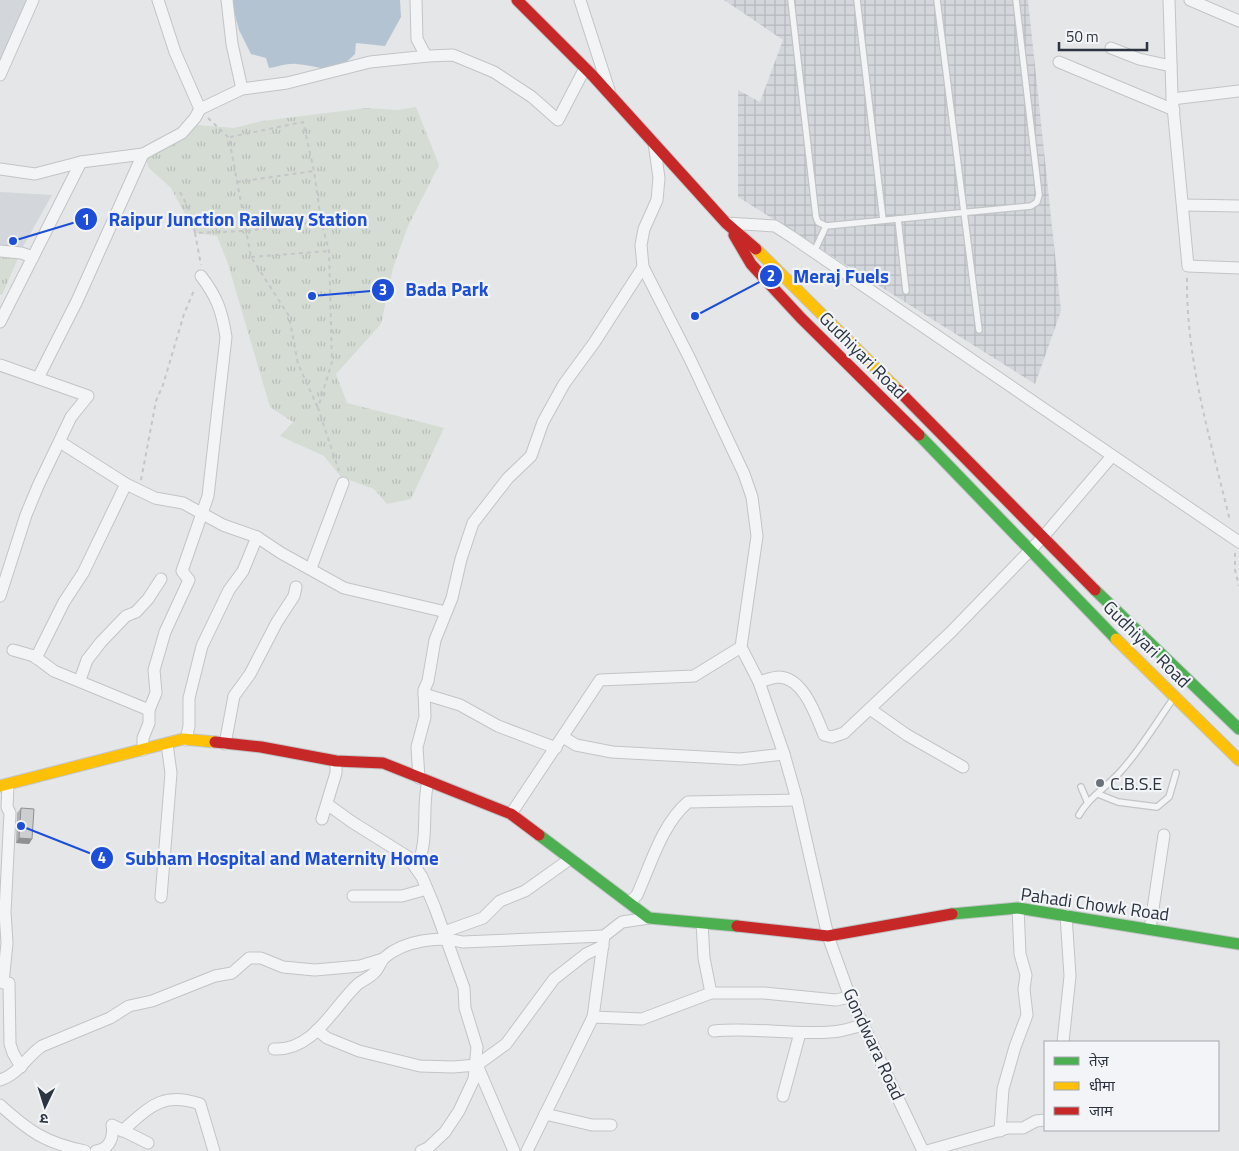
<svg xmlns="http://www.w3.org/2000/svg" width="1239" height="1151" viewBox="0 0 1239 1151" font-family="'Titillium Web','Noto Sans Devanagari',sans-serif">
	<style>
		.built { fill: #d3d6db }
		.industrial { fill: url(#industrial-grid) }
		.grass { fill: url(#grass-tufts) }
		.water { fill: #b4c3d1 }
		.lines { fill: none; stroke-linecap: round; stroke-linejoin: round }
		.lane-casing { stroke: #c2c4c6; stroke-width: 8 }
		.street-casing { stroke: #c2c4c6; stroke-width: 13 }
		.fast-casing { stroke: #c2c4c6; stroke-width: 13 }
		.slow-casing { stroke: #c2c4c6; stroke-width: 13 }
		.jam-casing { stroke: #c2c4c6; stroke-width: 13 }
		.path { stroke: #c4c6c8; stroke-width: 2; stroke-dasharray: 4 4; stroke-linecap: butt }
		.lane { stroke: #f3f4f5; stroke-width: 5.5 }
		.street { stroke: #f3f4f5; stroke-width: 11 }
		.fast { stroke: #4caf50; stroke-width: 11 }
		.slow { stroke: #ffc107; stroke-width: 11 }
		.jam { stroke: #c62828; stroke-width: 11 }
		.wall { fill: #afb1b3 }
		.shaded-wall { fill: #8f9092 }
		.building { fill: #ccced0; stroke: #8f9092 }
		.poi-dot { fill: #6c727b; stroke: #f2f4f7; stroke-width: 2 }
		.labels { text-anchor: middle; dominant-baseline: central; stroke-width: 4.5; stroke-linejoin: round; paint-order: stroke }
		.street-label { font-size: 18px; fill: #2b3440; stroke: #f2f4f7 }
		.poi-label { font-size: 18px; fill: #2b3440; stroke: #f2f4f7; text-anchor: start }
		.leader { fill: none; stroke: #1d4ed8; stroke-width: 2 }
		.callout-dot { fill: #1d4ed8; stroke: #f2f4f7; stroke-width: 2 }
		.mark-label { font-size: 15px; text-anchor: middle; font-weight: bold; fill: #fff }
		.callout-label { font-size: 19px; text-anchor: middle; font-weight: bold; fill: #1d4ed8; stroke: #f2f4f7; stroke-width: 4.5; stroke-linejoin: round; paint-order: stroke }
	</style>
	<defs>
		<pattern id="industrial-grid" width="8" height="8" patternUnits="userSpaceOnUse" patternTransform="scale(1.25)"><rect width="8" height="8" fill="#d3d6db"/><path d="M0 4h8M4 0v8" fill="none" stroke="#b5b8bd"/></pattern>
		<pattern id="grass-tufts" width="24" height="20" patternUnits="userSpaceOnUse" patternTransform="scale(1.25)"><rect width="24" height="20" fill="#d5dcd4"/><path d="M3 7l-1-3M5 7V3M7 7l1-3M15 17l-1-3M17 17v-4M19 17l1-3" fill="none" stroke="#b7bdb7"/></pattern>
	</defs>
	<rect width="100%" height="100%" fill="#e4e6e8"/>
	<g class="built">
		<polygon points="0,0 32,0 0,66"/>
		<polygon points="0,192 52,195 0,287"/>
	</g>
	<polygon class="industrial" points="724,0 1028,0 1061,311 1035,384 738,197 738,90 760,102 783,40"/>
	<g class="grass">
		<polygon points="416,107 439,165 408,226 393,268 381,324 336,374 347,403 444,428 411,499 387,504 374,489 341,477 324,456 280,436 293,422 270,407 228,264 217,236 195,233 171,188 149,168 143,154 185,137 197,125 234,128 262,121 366,108 398,110"/>
		<polygon points="0,255 19,256 2,295 0,294"/>
	</g>
	<path class="water" d="M231 0H400L401 17 385 46 356 43 355 54C331 78 325 66 296 64 288 63 277 67 269 68L266 58 251 54 239 30Z"/>
	<g class="lines">
		<g class="lane-casing">
			<g id="lane">
				<polyline points="791,0 816,217 818,222 826,226"/>
				<polyline points="857,0 883,220"/>
				<polyline points="937,0 979,330"/>
				<polyline points="898,219 906,291"/>
				<polyline points="814,252 826,226 1031,206 1037,202 1039,195 1016,0"/>
				<polyline points="1081,787 1087,801"/>
				<polyline points="1098,794 1118,802 1157,807 1169,797 1176,773"/>
				<path d="M1079 815C1089 797 1107 787 1121 771 1140 750 1156 723 1173 699"/>
			</g>
		</g>
		<g class="street-casing">
			<g id="street">
				<polyline points="158,0 175,52 200,109"/>
				<polyline points="227,0 232,44 242,89"/>
				<polyline points="416,0 417,39 426,56"/>
				<polyline points="580,0 609,90"/>
				<polyline points="1169,0 1172,96 1188,266 1239,268"/>
				<polyline points="1190,0 1239,21"/>
				<polyline points="1111,48 1139,59 1171,66"/>
				<polyline points="1059,62 1174,110"/>
				<polyline points="0,75 33,0"/>
				<polyline points="1172,99 1239,91"/>
				<polyline points="654,143 659,178 657,200 644,229 641,245 643,267 690,359 744,474 752,497 757,536 741,647 759,682 784,754 797,800 828,936 850,997 923,1151"/>
				<polyline points="0,169 35,174 81,162 143,154 182,133 195,118 200,109 242,89 287,83 370,62 428,56 453,55 494,72 532,97 558,120 585,68"/>
				<polyline points="1183,205 1239,206"/>
				<polyline points="726,223 775,226 792,237 1239,542"/>
				<polyline points="0,251 21,253 33,257"/>
				<polyline points="0,322 81,162"/>
				<polyline points="0,365 88,396 71,417 38,486 26,515 0,596"/>
				<polyline points="38,378 77,301 143,154"/>
				<polyline points="60,442 126,484 155,498 183,503 223,525 257,537 281,553 344,588 446,612"/>
				<polyline points="311,568 343,483"/>
				<polyline points="13,650 34,656 54,671 149,710"/>
				<polyline points="36,658 64,602 83,573 126,484"/>
				<polyline points="80,680 87,660 101,642 126,616 136,612 148,599 161,579"/>
				<path d="M759 682C766 680 773 677 779 677 804 678 816 716 824 735L832 737 844 733 951 632 1043 537 1112 456"/>
				<polyline points="424,694 460,705 498,726 556,748"/>
				<polyline points="870,709 907,735 963,767"/>
				<polyline points="563,737 576,745 612,752 740,759 784,754"/>
				<polyline points="186,740 189,726 189,698 202,646 229,590 243,571 257,537"/>
				<polyline points="225,744 234,696 250,674 277,622 294,596 296,587"/>
				<path d="M143 750V738L149 723V710L156 693 154 670 161 646 165 632 189 580 182 571 208 496 226 337C222 311 217 297 201 276"/>
				<polyline points="419,778 417,747 425,717 424,690 428,681 435,640 452,598 461,559 473,523 508,478 531,456 543,422 564,384 594,343 643,267"/>
				<polyline points="8,785 7,807 10,813 5,912 7,943 3,983 9,983 10,1044 13,1053 21,1067"/>
				<polyline points="327,804 352,822 408,857 422,877 435,908 464,988 465,1008 477,1047 474,1079 459,1111 445,1132 428,1148 421,1151"/>
				<polyline points="511,814 600,680 694,676 741,647"/>
				<polyline points="322,819 336,773 336,761"/>
				<path d="M416 868C430 841 421 809 428 781"/>
				<polyline points="353,896 402,896 427,889"/>
				<polyline points="161,897 171,773 167,744"/>
				<path d="M629 903 637 895C651 864 662 824 688 802L797 800"/>
				<polyline points="702,923 704,958 711,993 764,993 836,1000 850,997"/>
				<polyline points="1150,929 1164,835"/>
				<polyline points="444,932 483,918 500,901 525,891 570,859"/>
				<polyline points="593,1017 642,1019 711,993"/>
				<polyline points="317,1030 327,1038 359,1051 420,1066 453,1067 477,1065 506,1044 554,979 586,954 603,946"/>
				<path d="M714 1031C752 1027 792 1035 830 1032 842 1032 853 1027 864 1025"/>
				<polyline points="1063,1042 1070,976 1066,915"/>
				<path d="M274 1049C314 1051 333 1007 358 984 363 980 369 978 374 973 379 969 380 962 384 958 404 940 439 936 463 942L604 936"/>
				<polyline points="477,1065 514,1151"/>
				<path d="M0 1080C19 1074 26 1057 42 1046L110 1018 129 1006 152 1001 215 976 232 973 249 958H261L283 967 315 970 360 966 383 959"/>
				<polyline points="783,1096 800,1033"/>
				<path d="M0 1105C29 1131 45 1143 85 1151"/>
				<polyline points="545,1114 592,1125 611,1125"/>
				<path d="M122 1131C149 1108 161 1091 200 1104L214 1151"/>
				<polyline points="1000,1131 1003,1089 1015,1047 1027,1015 1024,989 1026,975 1020,954 1018,908"/>
				<path d="M96 1151C110 1149 114 1137 112 1125L148 1143"/>
				<polyline points="527,1151 593,1017 604,936 622,922 649,918"/>
				<polyline points="927,1151 1008,1128 1023,1128 1036,1121 1045,1120"/>
			</g>
		</g>
		<g class="fast-casing">
			<g id="fast">
				<polyline points="919,435 1116,639"/>
				<polyline points="1095,590 1239,729"/>
				<polyline points="539,835 649,918 737,926"/>
				<polyline points="952,914 1018,908 1239,944"/>
			</g>
		</g>
		<g class="slow-casing">
			<g id="slow">
				<polyline points="756,249 898,390"/>
				<polyline points="1116,639 1239,760"/>
				<polyline points="0,786 183,739 215,742"/>
			</g>
		</g>
		<g class="jam-casing">
			<g id="jam">
				<polyline points="517,0 593,76 726,223 756,249"/>
				<polyline points="734,235 751,264 801,318 919,435"/>
				<polyline points="898,390 1095,590"/>
				<polyline points="215,742 261,747 336,761 383,763 511,814 539,835"/>
				<polyline points="737,926 828,936 952,914"/>
			</g>
		</g>
		<g class="path">
			<polyline points="208,118 229,138 251,257 289,316 298,364 318,408"/>
			<polyline points="230,137 303,122 314,171 321,221"/>
			<polyline points="237,182 314,171"/>
			<polyline points="180,192 190,211 195,233 245,231 321,221 329,251 332,362 318,408 339,471"/>
			<polyline points="195,233 201,265"/>
			<polyline points="251,257 329,251"/>
			<path d="M1187 278C1186 362 1211 441 1230 521"/>
			<polyline points="141,480 156,401 163,385 184,314 195,288"/>
			<polyline points="1235,553 1235,570 1239,586"/>
		</g>
		<use href="#lane" class="lane"/>
		<use href="#street" class="street"/>
		<use href="#fast" class="fast"/>
		<use href="#slow" class="slow"/>
		<use href="#jam" class="jam"/>
	</g>
	<polygon class="wall" points="21,808 32,839 29,844 16,843 17,813"/>
	<polygon class="shaded-wall" points="19,838 32,839 29,844 16,843"/>
	<polygon class="building" points="21,808 34,809 32,839 19,838"/>
	<circle class="poi-dot" cx="1100" cy="783" r="5"/>
	<g class="labels">
		<g class="street-label">
			<text transform="translate(863 355) rotate(45)">Gudhiyari Road</text>
			<text transform="translate(1147 644) rotate(45)">Gudhiyari Road</text>
			<text transform="translate(1095 904) rotate(8)">Pahadi Chowk Road</text>
			<text transform="translate(874 1044) rotate(65)">Gondwara Road</text>
		</g>
		<g class="poi-label">
			<text x="1110" y="783">C.B.S.E</text>
		</g>
	</g>
	<path class="leader" d="M13 241L86 219M695 316L771 276M312 296L383 290M21 826L102 858"/>
	<g class="callout-dot">
		<circle cx="13" cy="241" r="5"/>
		<circle cx="695" cy="316" r="5"/>
		<circle cx="312" cy="296" r="5"/>
		<circle cx="21" cy="826" r="5"/>
		<circle cx="86" cy="219" r="12"/>
		<circle cx="771" cy="276" r="12"/>
		<circle cx="383" cy="290" r="12"/>
		<circle cx="102" cy="858" r="12"/>
	</g>
	<g class="mark-label">
		<text x="86" y="225">1</text>
		<text x="771" y="281">2</text>
		<text x="383" y="295">3</text>
		<text x="102" y="863">4</text>
	</g>
	<g class="callout-label">
		<text x="238" y="226">Raipur Junction Railway Station</text>
		<text x="841" y="283">Meraj Fuels</text>
		<text x="447" y="296">Bada Park</text>
		<text x="282" y="865">Subham Hospital and Maternity Home</text>
	</g>
	<rect x="1044" y="1041" width="175" height="90" fill="#f2f4f7" stroke="#a2a7ae"/>
	<rect x="1054" y="1057" width="25" height="8" fill="#4caf50" stroke="#a2a7ae"/>
	<text x="1089" y="1066" font-size="15" fill="#2b3440">तेज़</text>
	<rect x="1054" y="1082" width="25" height="8" fill="#ffc107" stroke="#a2a7ae"/>
	<text x="1089" y="1091" font-size="15" fill="#2b3440">धीमा</text>
	<rect x="1054" y="1107" width="25" height="8" fill="#c62828" stroke="#a2a7ae"/>
	<text x="1089" y="1116" font-size="15" fill="#2b3440">जाम</text>
	<g transform="translate(45 1106) rotate(184)" stroke="#f2f4f7" stroke-width="4" paint-order="stroke">
	<path d="M0-4L9 19L0 12L-9 19Z" fill="#2b3440"/>
	<text y="-8" font-size="14" font-weight="bold" text-anchor="middle" fill="#2b3440">उ</text>
	</g>
	<path d="M1059 42v8h88v-8" fill="none" stroke="#2b3440" stroke-width="2.5"/>
	<text x="1066" y="42" font-size="15" fill="#2b3440" stroke="#f2f4f7" stroke-width="4" paint-order="stroke">50 m</text>
</svg>
